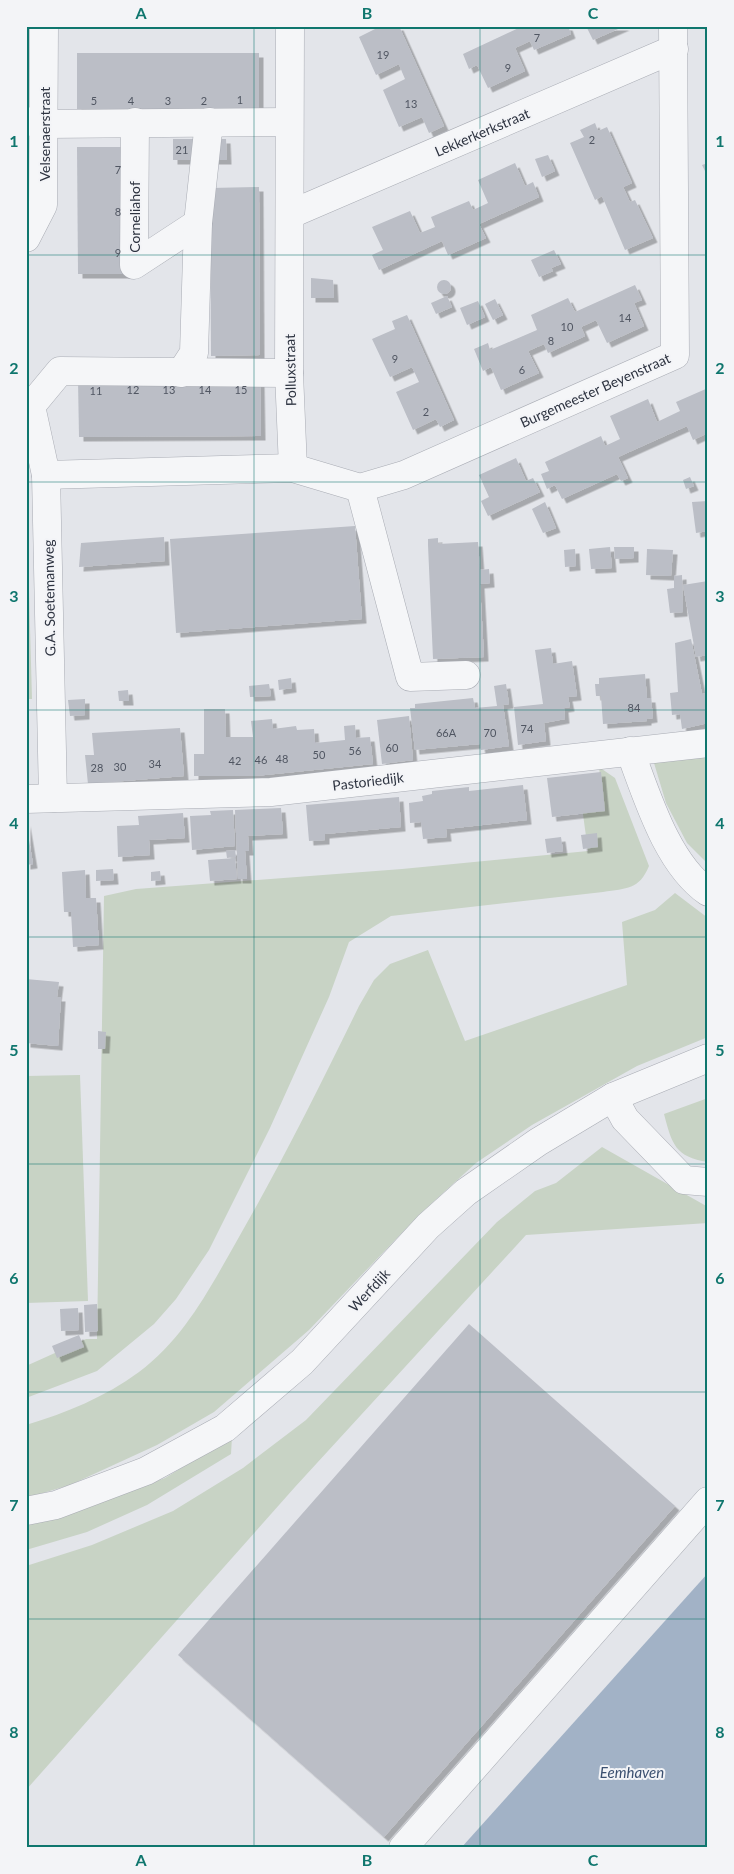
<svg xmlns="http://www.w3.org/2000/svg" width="734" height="1874" viewBox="0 0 734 1874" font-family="Lato,sans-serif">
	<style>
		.green { fill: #c8d3c5 }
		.water { fill: #a2b2c6 }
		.building { fill: #bbbec6; filter: url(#shadow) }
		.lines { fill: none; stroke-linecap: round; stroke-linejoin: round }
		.minor-casing { stroke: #a9acb4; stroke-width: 29 }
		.minor { stroke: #f5f6f8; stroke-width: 28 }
		.grid { fill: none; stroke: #0f766e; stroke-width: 1; stroke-opacity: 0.55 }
		.labels { text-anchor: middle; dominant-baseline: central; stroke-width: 4; stroke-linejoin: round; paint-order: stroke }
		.number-label { font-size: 11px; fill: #505662 }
		.street-label { font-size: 14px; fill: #2d3340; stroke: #f3f4f7 }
		.water-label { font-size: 15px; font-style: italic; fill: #3b5070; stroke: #f3f4f7 }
		.neatline { fill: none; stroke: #0f766e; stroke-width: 2 }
		.grid-label { font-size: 16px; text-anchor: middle; font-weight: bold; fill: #0f766e }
	</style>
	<defs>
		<filter id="shadow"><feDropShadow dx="4.5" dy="4.5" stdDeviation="0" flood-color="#0004"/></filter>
	</defs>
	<rect width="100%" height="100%" fill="#e3e5ea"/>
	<g class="green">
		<polygon points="26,482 32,699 26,699"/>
		<polygon points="708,756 708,864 687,843 666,803 654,763"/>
		<path d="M599 767 615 778 649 866C639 890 627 888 603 892L391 916 349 942 329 997 270 1128 209 1250 176 1299 154 1324 97 1371 26 1398V1366L86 1339H97L104 896 136 889 402 869 588 851 582 807 603 804Z"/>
		<path d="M675 893 708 918V1037L637 1066 532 1125 476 1163 420 1214 309 1330 214 1412 157 1445 70 1485 26 1498V1425C66 1413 105 1397 139 1372 185 1338 211 1286 239 1237 282 1162 321 1084 359 1006L374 980 390 964 428 950 465 1041 627 985 622 922 655 910Z"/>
		<polygon points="80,1075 88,1301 26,1303 26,1076"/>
		<path d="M708 1098V1162C675 1157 672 1144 664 1114Z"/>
		<polygon points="602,1147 708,1207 708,1223 526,1235 295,1487 26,1790 26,1566 92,1545 173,1511 243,1468 306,1420 497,1222 535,1191 556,1183"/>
		<polygon points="232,1437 231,1454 147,1505 87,1532 26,1550 26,1524 57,1518 165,1478"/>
	</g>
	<polygon class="water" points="708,1573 708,1848 461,1848"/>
	<g class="building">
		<polygon points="381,26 399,26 444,126 429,133 422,117 399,127 383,90 405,79 402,72 399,64 376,75 359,37"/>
		<polygon points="523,26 568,26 571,34 534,50 530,41 515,48 525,71 488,88 477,65 469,69 463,54"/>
		<polygon points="586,26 625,26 593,40"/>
		<rect x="77" y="53" width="182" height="56"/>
		<polygon points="595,123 598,131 607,127 632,183 623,187 630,202 635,200 653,238 625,250 602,196 595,200 570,143 584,137 580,130"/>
		<polygon points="173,139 226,139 227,160 173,160"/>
		<polygon points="77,147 127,147 127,274 78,274"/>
		<polygon points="548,155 555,171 542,177 535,159"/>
		<polygon points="515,163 525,186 533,182 539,197 479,224 486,238 466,247 448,255 442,241 379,270 372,255 383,250 372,227 410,211 420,233 435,227 431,217 469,201 473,210 488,203 478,180"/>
		<polygon points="708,163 708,177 702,165"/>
		<polygon points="259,187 260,355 211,356 210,188"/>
		<polygon points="554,250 561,264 551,268 553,271 539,277 531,260"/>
		<polygon points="311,278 333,280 334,298 311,298"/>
		<circle cx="444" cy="287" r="7"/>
		<polygon points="635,285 642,300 634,303 644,326 607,343 596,320 581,327 585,336 548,353 544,344 528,351 539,373 501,390 491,367 483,371 474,349 488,343 490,350 537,330 531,315 568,298 575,312"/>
		<polygon points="447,296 452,307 436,314 431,303"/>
		<polygon points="495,299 503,315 493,320 485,304"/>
		<polygon points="478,301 485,317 467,325 460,308"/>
		<polygon points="407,315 454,420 440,427 436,419 413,430 396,392 419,382 412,367 390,377 372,339 395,329 392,321"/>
		<polygon points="260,379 261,436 79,437 78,380"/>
		<polygon points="708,388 708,433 693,440 687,426 618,457 628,478 621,481 617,474 562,499 555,485 547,489 541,474 549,471 545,462 601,436 605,446 620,439 610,416 648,399 657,422 680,411 676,402"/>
		<polygon points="516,458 526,481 533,478 540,492 488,516 481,501 489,497 479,475"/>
		<polygon points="690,477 694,486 686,489 683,480"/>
		<polygon points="708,501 708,531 696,533 692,502"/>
		<polygon points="545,502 556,528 543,533 532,509"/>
		<polygon points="355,526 362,619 176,633 170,539"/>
		<polygon points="164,537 165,561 79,567 81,543"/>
		<polygon points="438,538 438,544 478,542 480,570 489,569 490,583 480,584 484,657 433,659 428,545 428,539"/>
		<polygon points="610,547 612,568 591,569 589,549"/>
		<polygon points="614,547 634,547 634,558 615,559"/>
		<polygon points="575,549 576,566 565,567 564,550"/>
		<polygon points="647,549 673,550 671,576 646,575"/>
		<polygon points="682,575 683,612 670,613 667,589 674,588 674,576"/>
		<polygon points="708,581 708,655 696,657 683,585"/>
		<polygon points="691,639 702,694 708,693 708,723 682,729 680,714 672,715 670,693 678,692 675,643"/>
		<polygon points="551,648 553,664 572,661 577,696 568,697 570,707 564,708 565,719 544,723 546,741 518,745 514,707 543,704 535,650"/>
		<polygon points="645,674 647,698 651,698 653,718 647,719 647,721 603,724 601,696 596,696 595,684 599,684 599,678"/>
		<polygon points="291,678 292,688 279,690 278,680"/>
		<polygon points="269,684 271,696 250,697 249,686"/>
		<polygon points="506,684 509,704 503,705 509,746 481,750 480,744 415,750 410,708 415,708 415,704 473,698 475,708 497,706 494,686"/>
		<polygon points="128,690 129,701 119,701 118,691"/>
		<polygon points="85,699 85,715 70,716 68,700"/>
		<polygon points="204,709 225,709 226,737 253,737 251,721 272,719 273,729 296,726 297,730 314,729 315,743 345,740 344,726 355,725 356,738 370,737 373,764 255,776 194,776 194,754 204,754"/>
		<polygon points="409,716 413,760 382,764 377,720"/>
		<polygon points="180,728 184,776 88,784 85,755 94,755 92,733"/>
		<polygon points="601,772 605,811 552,817 547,778"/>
		<polygon points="523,785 527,820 446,829 447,837 423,839 421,822 410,823 409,803 423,801 422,796 432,794 432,791 469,787 469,791"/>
		<polygon points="399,797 401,827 325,834 325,840 309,841 306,805"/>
		<polygon points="281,808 283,834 248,836 249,851 245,851 247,879 238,879 235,810"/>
		<polygon points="233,810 235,846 192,850 190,816 211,815 210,811"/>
		<polygon points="183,813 185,838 149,840 150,855 118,857 117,826 139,825 138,816"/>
		<polygon points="26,822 33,864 26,865"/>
		<polygon points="597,833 598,847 583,849 581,835"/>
		<polygon points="561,837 563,851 547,853 545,839"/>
		<polygon points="235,850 236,857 227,858 226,851"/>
		<polygon points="235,858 237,879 210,881 208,860"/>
		<polygon points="113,869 114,880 96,881 96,870"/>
		<polygon points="85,870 86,898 96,898 99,945 73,947 71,912 64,912 62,872"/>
		<polygon points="160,871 161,880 151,881 151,872"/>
		<polygon points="26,979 59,982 57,997 61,997 58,1046 26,1043"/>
		<polygon points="98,1031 106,1032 105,1049 98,1049"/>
		<polygon points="97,1304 98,1331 85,1332 84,1305"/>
		<polygon points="78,1308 79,1330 61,1331 60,1309"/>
		<polygon points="469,1324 675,1506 384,1837 178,1655"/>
		<polygon points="79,1335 84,1347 57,1358 52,1346"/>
	</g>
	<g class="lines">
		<g class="minor-casing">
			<g id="minor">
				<polyline points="290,26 289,373 293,468"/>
				<polyline points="26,121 45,124 289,122"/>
				<polyline points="135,122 134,265 198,223"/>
				<polyline points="291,214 674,49"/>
				<polyline points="26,238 43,205 44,26"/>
				<polyline points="181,373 194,353 198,223 209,122"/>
				<polyline points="26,401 31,406 46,475 53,798"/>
				<polyline points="31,406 60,371 289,373"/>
				<polyline points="46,475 293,468 360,488 404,475 675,355 673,26"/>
				<polyline points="360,488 410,677 466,675"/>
				<path d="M630 751C647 796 667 864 708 892"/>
				<polyline points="26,799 271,792 708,743"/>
				<polyline points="613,1097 625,1119 684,1180 708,1182"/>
				<polyline points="26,1511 56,1505 146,1471 225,1428 302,1362 428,1226 466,1192 538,1142 613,1097 708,1058"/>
				<polyline points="403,1848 708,1501"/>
			</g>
		</g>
		<use href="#minor" class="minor"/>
	</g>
	<path class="grid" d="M254 26V1848M480 26V1848M26 255H708M26 482H708M26 710H708M26 937H708M26 1164H708M26 1392H708M26 1619H708"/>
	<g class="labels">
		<g class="number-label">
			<text x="537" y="37">7</text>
			<text x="383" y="54">19</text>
			<text x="508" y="67">9</text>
			<text x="240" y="99">1</text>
			<text x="94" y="100">5</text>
			<text x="131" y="100">4</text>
			<text x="168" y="100">3</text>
			<text x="204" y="100">2</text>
			<text x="411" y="103">13</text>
			<text x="592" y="139">2</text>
			<text x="182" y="149">21</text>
			<text x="118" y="169">7</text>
			<text x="118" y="211">8</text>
			<text x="118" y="252">9</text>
			<text x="625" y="317">14</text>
			<text x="567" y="326">10</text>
			<text x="551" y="340">8</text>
			<text x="395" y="358">9</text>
			<text x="522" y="369">6</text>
			<text x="133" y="389">12</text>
			<text x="169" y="389">13</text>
			<text x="205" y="389">14</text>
			<text x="241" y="389">15</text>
			<text x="96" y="390">11</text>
			<text x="426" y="411">2</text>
			<text x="634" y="707">84</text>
			<text x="527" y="728">74</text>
			<text x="446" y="732">66A</text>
			<text x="490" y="732">70</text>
			<text x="392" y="747">60</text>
			<text x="355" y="750">56</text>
			<text x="319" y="754">50</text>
			<text x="282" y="758">48</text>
			<text x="261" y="759">46</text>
			<text x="235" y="760">42</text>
			<text x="155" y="763">34</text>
			<text x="120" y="766">30</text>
			<text x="97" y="767">28</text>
		</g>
		<g class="street-label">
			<text transform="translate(482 132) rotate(-23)">Lekkerkerkstraat</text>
			<text transform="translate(44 134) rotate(-90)">Velsenaerstraat</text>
			<text transform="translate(134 217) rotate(-90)">Corneliahof</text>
			<text transform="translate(290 370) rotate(-91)">Polluxstraat</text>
			<text transform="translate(595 390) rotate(-24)">Burgemeester Beyenstraat</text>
			<text transform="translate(49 598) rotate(-91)">G.A. Soetemanweg</text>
			<text transform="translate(368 781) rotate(-7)">Pastoriedijk</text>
			<text transform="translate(369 1290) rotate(-47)">Werfdijk</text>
		</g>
		<g class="water-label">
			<text x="632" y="1772">Eemhaven</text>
		</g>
	</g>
	<rect width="734" height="1874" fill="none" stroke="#f3f4f7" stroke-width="55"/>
	<rect x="28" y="28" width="678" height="1818" class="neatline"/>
	<g class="grid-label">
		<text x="141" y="19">A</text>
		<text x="367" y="19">B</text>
		<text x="593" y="19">C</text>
		<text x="14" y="147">1</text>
		<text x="720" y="147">1</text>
		<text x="14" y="374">2</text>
		<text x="720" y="374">2</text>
		<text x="14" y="602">3</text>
		<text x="720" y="602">3</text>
		<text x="14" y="829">4</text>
		<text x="720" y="829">4</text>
		<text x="14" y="1056">5</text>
		<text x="720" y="1056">5</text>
		<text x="14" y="1284">6</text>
		<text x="720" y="1284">6</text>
		<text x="14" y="1511">7</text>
		<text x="720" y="1511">7</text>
		<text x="14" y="1738">8</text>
		<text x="720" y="1738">8</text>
		<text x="141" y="1866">A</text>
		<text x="367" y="1866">B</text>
		<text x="593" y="1866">C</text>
	</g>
</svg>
